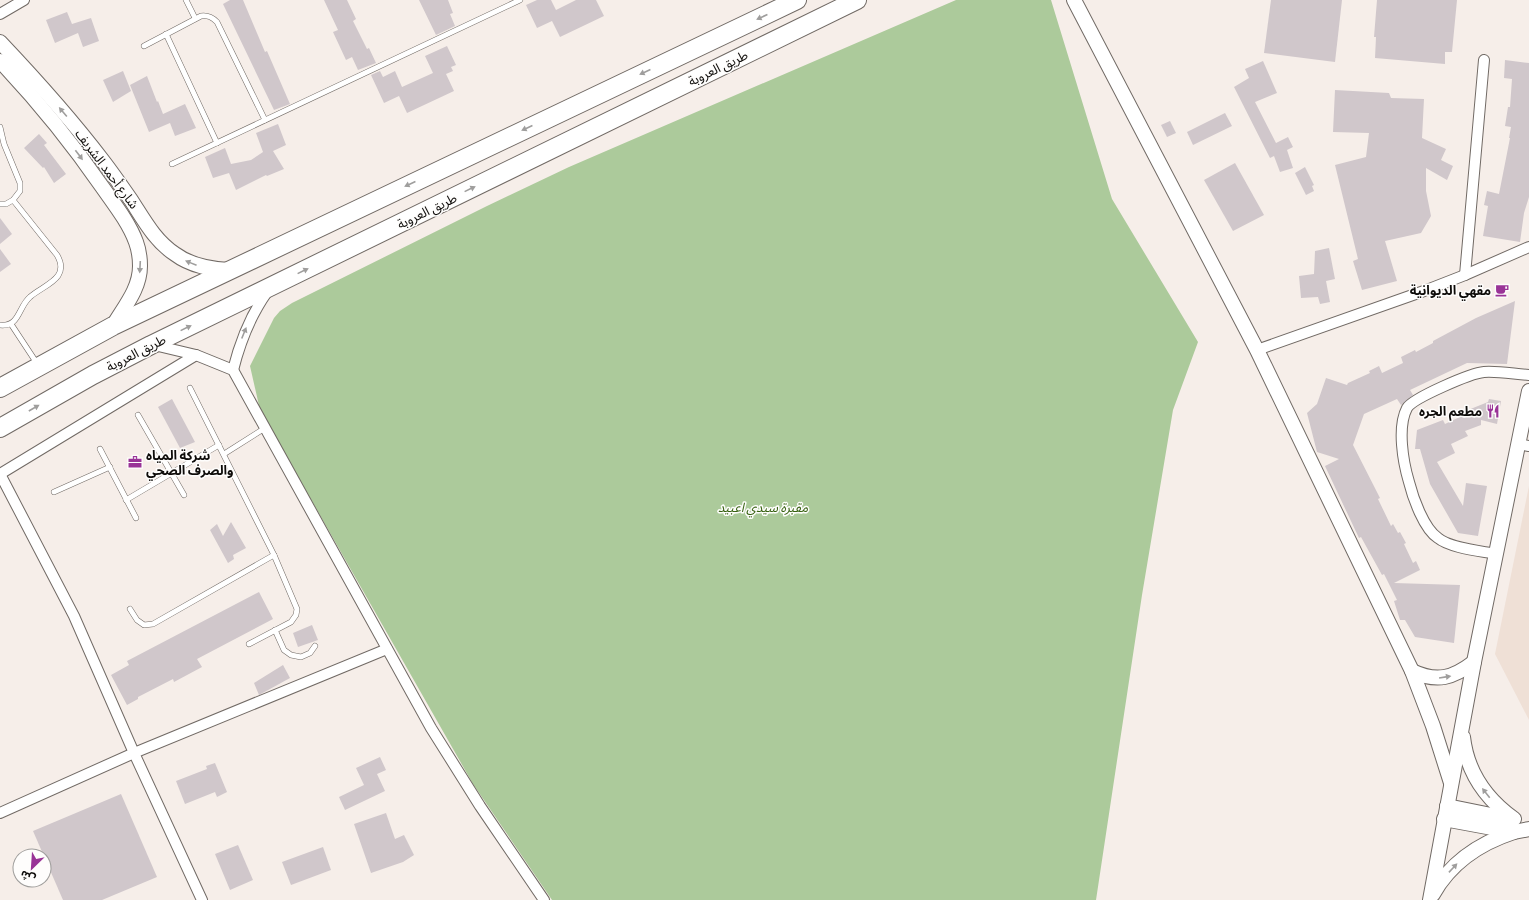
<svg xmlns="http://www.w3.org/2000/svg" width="1529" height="900" viewBox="0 0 1529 900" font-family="'Crimson Pro','Noto Sans Arabic',serif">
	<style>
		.built { fill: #efe0d6 }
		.green { fill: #acca9b }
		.building { fill: #d0c7cb }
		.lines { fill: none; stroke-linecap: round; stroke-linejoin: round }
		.lane-casing { stroke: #716a65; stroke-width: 6 }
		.street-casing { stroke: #716a65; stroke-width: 12 }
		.secondary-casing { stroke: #716a65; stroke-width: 16 }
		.highway-casing { stroke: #716a65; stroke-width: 20 }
		.lane { stroke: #fff; stroke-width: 5 }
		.street { stroke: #fff; stroke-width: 10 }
		.secondary { stroke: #fff; stroke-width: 14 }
		.highway { stroke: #fff; stroke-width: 18 }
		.oneway { fill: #9f9e9d }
		.labels { text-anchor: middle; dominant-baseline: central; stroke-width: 3; stroke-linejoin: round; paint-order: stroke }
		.street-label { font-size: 13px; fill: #0e0c0a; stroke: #fefdfc }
		.poi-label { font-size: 13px; font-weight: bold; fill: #0e0c0a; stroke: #fefdfc; text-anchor: end }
		.park-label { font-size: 13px; font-style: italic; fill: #376211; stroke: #fefdfc }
	</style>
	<rect width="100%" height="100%" fill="#f6eee9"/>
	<polygon class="built" points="1529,486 1529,720 1495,654"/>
	<polygon class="green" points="956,0 1051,0 1112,199 1198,342 1173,410 1142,595 1096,900 552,900 473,784 260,410 250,366 274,318 280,311 292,303 487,206 569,167"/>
	<g class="building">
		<polygon points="230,0 243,0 265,52 267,51 290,104 274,110 223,4"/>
		<polygon points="324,0 347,0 356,19 353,21 367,49 369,48 376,63 358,70 352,57 346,60 333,32 338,30"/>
		<polygon points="419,0 448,0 453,13 450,14 455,26 436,35"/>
		<polygon points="537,0 551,0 556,10 576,0 596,0 604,16 560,37 552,21 537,28 526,5"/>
		<polygon points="1271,0 1342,0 1335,62 1264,53"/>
		<polygon points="1377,0 1457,0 1452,52 1445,52 1445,64 1375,58 1376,37 1374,37"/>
		<polygon points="67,12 72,24 91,18 99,41 83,47 78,33 55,43 46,20"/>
		<polygon points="447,46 456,65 451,67 453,71 446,74 454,91 407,113 399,96 384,103 371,75 380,71 383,77 395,71 402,87 433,73 425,56"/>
		<polygon points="1505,60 1529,63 1529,197 1524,213 1520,242 1483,236 1488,206 1484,205 1487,191 1499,194 1510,138 1509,138 1511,127 1505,126 1508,107 1510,107 1512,79 1504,78"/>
		<polygon points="1263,61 1277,93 1255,102 1276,143 1288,137 1293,147 1287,150 1293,168 1280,172 1274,156 1270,158 1234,87 1249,78 1245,69"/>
		<polygon points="123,71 131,91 113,102 103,80"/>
		<polygon points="147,76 157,102 158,101 163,114 185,104 196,128 175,136 170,123 149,132 130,85"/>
		<polygon points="1335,90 1389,93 1391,98 1424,99 1422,138 1446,149 1441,160 1453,166 1447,180 1426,168 1426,191 1431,216 1421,233 1385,241 1397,281 1362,290 1353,261 1358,259 1335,165 1366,157 1369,133 1333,132"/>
		<polygon points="1225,113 1232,126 1193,145 1187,132"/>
		<polygon points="1170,121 1176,133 1167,137 1161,125"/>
		<polygon points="278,124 286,145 273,151 284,169 267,176 266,175 236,190 229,173 213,178 205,157 225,148 231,164 251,160 263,152 256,133"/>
		<polygon points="39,134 47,143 44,145 66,174 54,183 44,167 43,168 24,148"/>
		<polygon points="1235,163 1264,215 1233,231 1204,180"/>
		<polygon points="1305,167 1314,185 1312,186 1314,191 1306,195 1295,173"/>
		<polygon points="0,218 12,234 0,244"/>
		<polygon points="1329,248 1335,279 1326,281 1330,302 1320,304 1318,297 1301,298 1299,276 1314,274 1315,251"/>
		<polygon points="0,249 11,264 0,272"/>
		<polygon points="1515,301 1507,364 1467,363 1410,390 1413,395 1401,405 1397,399 1364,414 1353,445 1380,498 1378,499 1391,526 1393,524 1398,533 1400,532 1406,543 1404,544 1413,563 1416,561 1420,570 1394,583 1460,585 1454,643 1415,637 1405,620 1400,620 1394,601 1397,600 1384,574 1382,575 1361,537 1359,538 1325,466 1339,459 1317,452 1307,413 1317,404 1326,378 1347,385 1348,383 1370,373 1369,371 1379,366 1382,373 1403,363 1401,357 1415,350 1416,352 1433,343 1433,341 1476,318"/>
		<polygon points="172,399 195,442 180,448 158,407"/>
		<polygon points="1489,399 1501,401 1497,424 1481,420 1481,425 1465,431 1468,436 1451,444 1455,453 1437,462 1463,506 1466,483 1487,486 1478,536 1458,533 1430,484 1420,449 1415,449 1417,430 1443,420 1445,424 1464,415 1463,412 1488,402"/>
		<polygon points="231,522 246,548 233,555 234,559 228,563 210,530 217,524 223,536"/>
		<polygon points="259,592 273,619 197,659 202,667 174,682 173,679 138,697 138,699 127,705 111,675 129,665 127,661"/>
		<polygon points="312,625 318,640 298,647 293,633"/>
		<polygon points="283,665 290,678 259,695 254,683"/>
		<polygon points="380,757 386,770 377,774 385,791 345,810 339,797 364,785 356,768"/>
		<polygon points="215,763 227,792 217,797 215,792 185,804 176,781 207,769 206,766"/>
		<polygon points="121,794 157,877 102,900 63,900 33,831"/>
		<polygon points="386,813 395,839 404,835 414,855 403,862 371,873 354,824"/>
		<polygon points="238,845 253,880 230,890 215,854"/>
		<polygon points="323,847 331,870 291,885 282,862"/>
	</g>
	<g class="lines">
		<g class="lane-casing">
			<g id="lane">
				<polyline points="186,0 195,18"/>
				<polyline points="166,34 217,143"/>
				<path d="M144 46 201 16C208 15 212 17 217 22L265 120"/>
				<polyline points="0,127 4,144 20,183 20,191 13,200"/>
				<polyline points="172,164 520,0"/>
				<path d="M0 204H6L13 200 57 255C71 279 43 285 30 297 18 307 20 327 0 325"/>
				<polyline points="11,324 38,365"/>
				<polyline points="190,388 274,555 297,609 296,615 291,622 249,644"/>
				<polyline points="138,415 184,495"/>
				<polyline points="100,449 136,518"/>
				<polyline points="224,454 265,428"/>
				<polyline points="54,492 110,467"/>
				<polyline points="126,500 219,445"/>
				<polyline points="130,609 137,620 144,625 153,624 274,555"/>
				<polyline points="275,630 284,650 291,655 301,657 310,653 315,646"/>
			</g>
		</g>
		<g class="street-casing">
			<g id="street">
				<polyline points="0,14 24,0"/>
				<polyline points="1465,275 1484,60"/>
				<polyline points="154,345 196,355 233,370 431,728 480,806 544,900"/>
				<polyline points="1257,350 1424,291 1465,275 1529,247"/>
				<path d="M233 370C240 342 250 316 267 292"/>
				<polyline points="1518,444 1529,446"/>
				<polyline points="0,474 74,616 134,753 202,900"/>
				<polyline points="0,474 196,355"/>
				<path d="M1496 554C1481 551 1450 548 1438 538 1424 529 1413 498 1409 482 1403 462 1397 427 1407 408 1413 398 1471 373 1484 372 1498 371 1514 374 1529 375"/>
				<polyline points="0,813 134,753 387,649"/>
			</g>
		</g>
		<g class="secondary-casing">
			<g id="secondary">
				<polyline points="1074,0 1257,350 1412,671 1433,726 1451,783"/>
				<path d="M0 42C36 80 71 119 103 161 113 174 122 187 131 200 144 220 155 241 175 254 191 266 210 269 229 270"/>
				<path d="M0 61C38 101 72 143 103 188 115 205 129 223 136 242 139 250 140 258 140 266 140 289 124 307 113 326"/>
				<path d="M1412 671C1437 683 1453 678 1474 662"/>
				<path d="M1463 737C1467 772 1486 799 1514 819"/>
				<polyline points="1447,806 1511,819"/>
				<polyline points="1444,819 1514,832 1529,829"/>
				<path d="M1433 894C1451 862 1480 843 1514 832"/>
				<polyline points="1430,900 1474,662 1529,391"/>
			</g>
		</g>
		<g class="highway-casing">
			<g id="highway">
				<polyline points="0,388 113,326 797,0"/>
				<polyline points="0,428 93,375 151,345 857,0"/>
			</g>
		</g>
		<use href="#lane" class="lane"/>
		<use href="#street" class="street"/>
		<use href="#secondary" class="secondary"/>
		<use href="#highway" class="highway"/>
	</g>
	<defs><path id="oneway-solid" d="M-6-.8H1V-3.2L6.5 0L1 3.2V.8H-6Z"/></defs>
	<g class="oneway">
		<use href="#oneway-solid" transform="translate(762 17) rotate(155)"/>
		<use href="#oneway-solid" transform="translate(645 72) rotate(155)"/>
		<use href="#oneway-solid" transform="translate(63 112) rotate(-130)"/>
		<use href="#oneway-solid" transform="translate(527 128) rotate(155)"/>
		<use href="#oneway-solid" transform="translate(79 155) rotate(53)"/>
		<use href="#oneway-solid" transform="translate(410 184) rotate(155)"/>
		<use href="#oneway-solid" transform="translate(470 189) rotate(-26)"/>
		<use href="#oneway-solid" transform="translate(191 263) rotate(-158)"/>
		<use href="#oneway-solid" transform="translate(140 267) rotate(93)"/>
		<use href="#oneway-solid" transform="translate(303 271) rotate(-26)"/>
		<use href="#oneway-solid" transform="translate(186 328) rotate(-26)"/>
		<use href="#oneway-solid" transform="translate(244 333) rotate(-68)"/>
		<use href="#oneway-solid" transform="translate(34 408) rotate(-30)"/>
		<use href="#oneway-solid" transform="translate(1445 677) rotate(-9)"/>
		<use href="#oneway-solid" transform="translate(1486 793) rotate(-128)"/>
		<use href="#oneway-solid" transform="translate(1453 868) rotate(-47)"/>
	</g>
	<defs>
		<g id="cafe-bare" transform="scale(1.08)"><path d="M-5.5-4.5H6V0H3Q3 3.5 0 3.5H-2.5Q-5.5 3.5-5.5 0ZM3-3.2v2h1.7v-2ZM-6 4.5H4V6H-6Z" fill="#993397" stroke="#fefdfc" stroke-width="2.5" paint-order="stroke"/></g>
		<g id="restaurant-bare" transform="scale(1.08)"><path d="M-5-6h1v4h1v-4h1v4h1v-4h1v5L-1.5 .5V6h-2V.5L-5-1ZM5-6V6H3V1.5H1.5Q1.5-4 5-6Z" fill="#993397" stroke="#fefdfc" stroke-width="2.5" paint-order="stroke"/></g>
		<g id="office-bare" transform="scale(1.08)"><path d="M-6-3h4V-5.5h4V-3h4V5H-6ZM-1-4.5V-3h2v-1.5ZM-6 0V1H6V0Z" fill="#993397" stroke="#fefdfc" stroke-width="2.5" paint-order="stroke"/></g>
	</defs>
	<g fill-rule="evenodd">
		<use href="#cafe-bare" x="1502" y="290"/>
		<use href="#restaurant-bare" x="1493" y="411"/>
		<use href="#office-bare" x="135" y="462"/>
	</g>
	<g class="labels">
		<g class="street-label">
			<text transform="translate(718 68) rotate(-26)">طريق العروبة</text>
			<text transform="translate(107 169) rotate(53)">شارع أحمد الشريف</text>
			<text transform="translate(427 211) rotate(-26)">طريق العروبة</text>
			<text transform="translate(136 353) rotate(-27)">طريق العروبة</text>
		</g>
		<g class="poi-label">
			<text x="1491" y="290">مقهي الديوانية</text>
			<text x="1482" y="411">مطعم الجره</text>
			<text x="146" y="455" text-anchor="start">شركة المياه<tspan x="146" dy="15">والصرف الصحي</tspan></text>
		</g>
		<g class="park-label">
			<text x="763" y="507">مقبرة سيدي اعبيد</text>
		</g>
	</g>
	<g transform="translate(32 868) rotate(205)"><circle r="19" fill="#fefdfc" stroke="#9e9d9b"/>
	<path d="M0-3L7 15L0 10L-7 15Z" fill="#993397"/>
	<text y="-6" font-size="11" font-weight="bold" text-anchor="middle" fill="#0e0c0a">ش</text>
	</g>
</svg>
